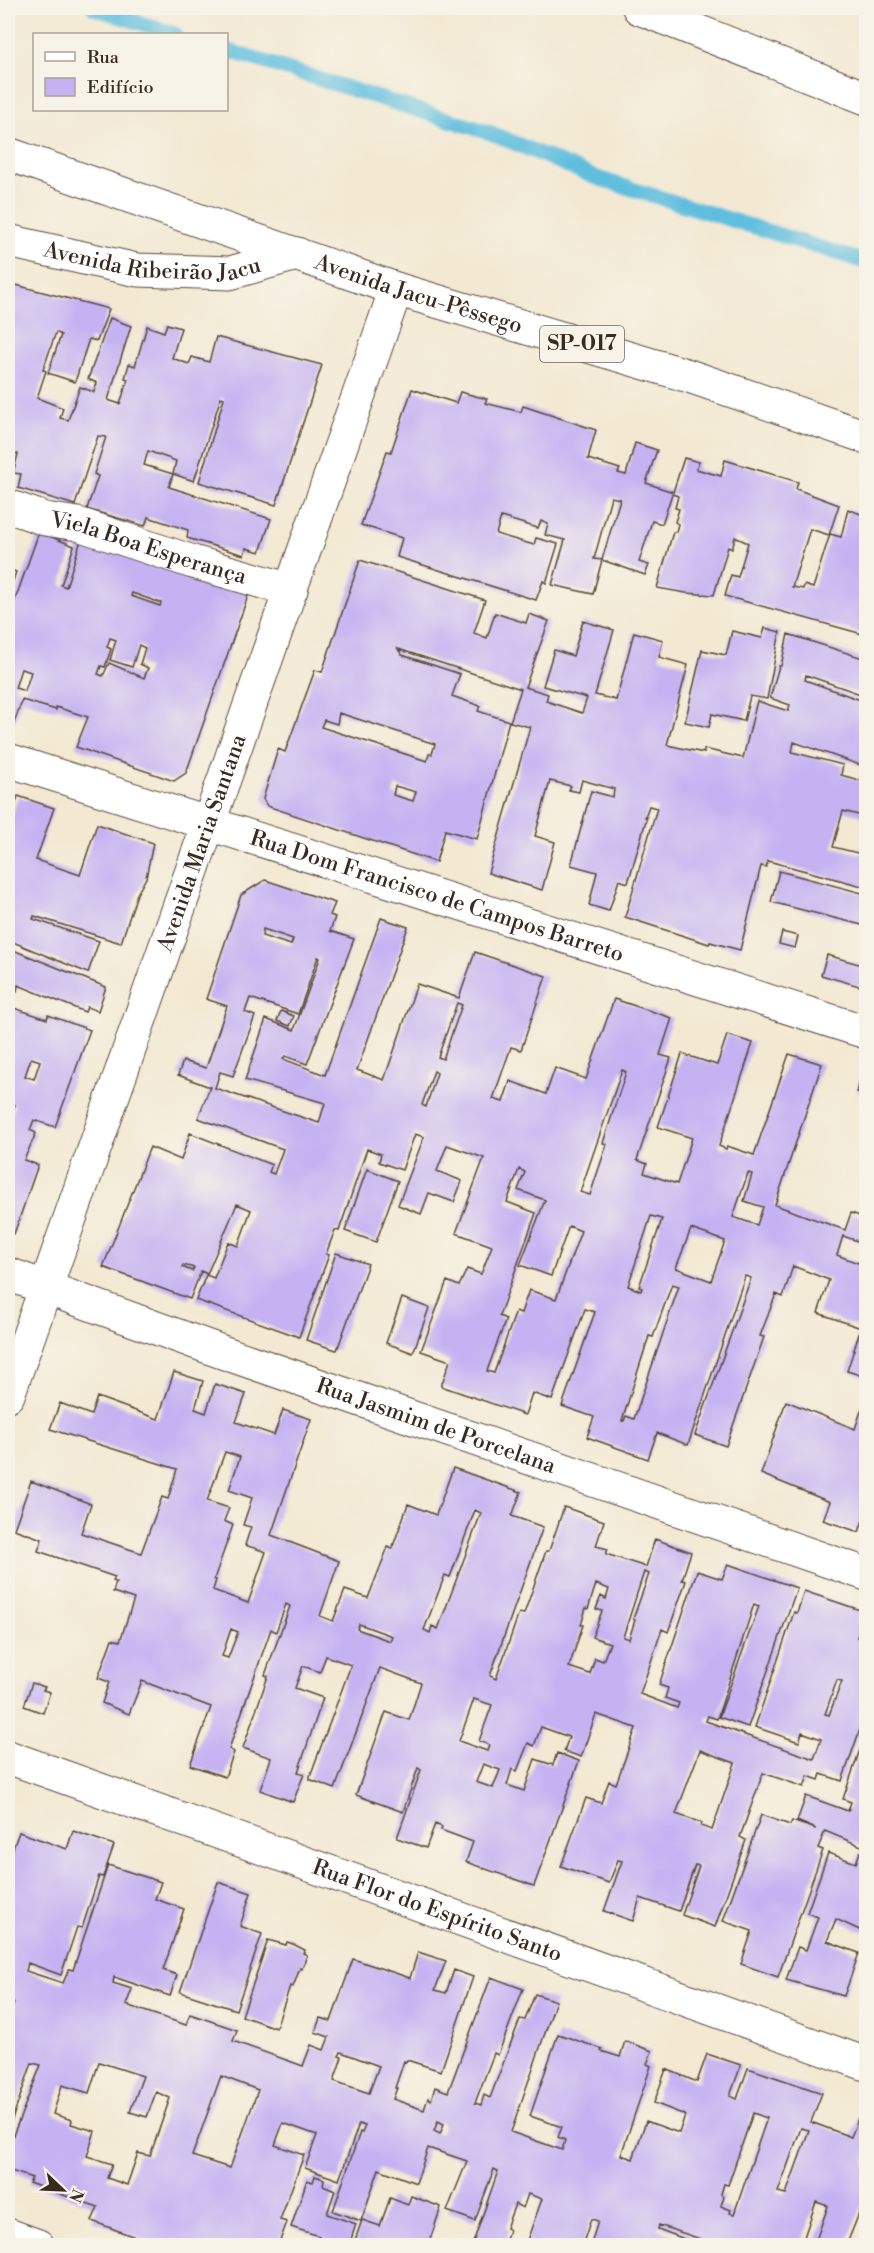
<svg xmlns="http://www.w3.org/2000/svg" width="874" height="2253" viewBox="0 0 874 2253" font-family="'Libre Bodoni',serif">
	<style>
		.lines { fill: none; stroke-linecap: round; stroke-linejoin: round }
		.stream { stroke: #5fbede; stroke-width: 15 }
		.building { fill: #c4b2f2; fill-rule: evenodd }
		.minor-casing { stroke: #574739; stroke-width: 35 }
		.tertiary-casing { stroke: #574739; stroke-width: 35 }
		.trunk-casing { stroke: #574739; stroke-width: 35 }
		.minor { stroke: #fff; stroke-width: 33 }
		.tertiary { stroke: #fff; stroke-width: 33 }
		.trunk { stroke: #fff; stroke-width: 33 }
		.labels { text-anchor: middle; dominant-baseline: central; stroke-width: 6; stroke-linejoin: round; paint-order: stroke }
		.shield { fill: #f7f3e8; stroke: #73665b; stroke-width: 1.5 }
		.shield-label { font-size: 21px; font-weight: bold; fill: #3b2a1e }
		.street-label { font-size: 22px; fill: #3b2a1e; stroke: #f7f3e8 }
	</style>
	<rect width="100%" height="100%" fill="#f7f3e8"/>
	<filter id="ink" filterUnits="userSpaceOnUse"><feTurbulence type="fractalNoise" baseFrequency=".0167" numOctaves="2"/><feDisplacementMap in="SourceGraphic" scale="12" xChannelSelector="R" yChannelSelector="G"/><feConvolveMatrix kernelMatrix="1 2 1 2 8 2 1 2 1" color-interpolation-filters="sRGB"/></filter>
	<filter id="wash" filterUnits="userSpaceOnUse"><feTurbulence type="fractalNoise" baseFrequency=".008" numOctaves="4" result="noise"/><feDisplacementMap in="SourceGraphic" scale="24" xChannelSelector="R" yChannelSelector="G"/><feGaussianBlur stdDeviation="1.35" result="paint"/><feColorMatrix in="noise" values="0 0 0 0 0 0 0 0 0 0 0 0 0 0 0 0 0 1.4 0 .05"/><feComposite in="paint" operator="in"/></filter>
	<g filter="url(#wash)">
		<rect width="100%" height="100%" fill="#f3e9d3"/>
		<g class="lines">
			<g class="stream">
				<polyline points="94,8 175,34"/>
				<polyline points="226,50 491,133 594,177 866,262"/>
			</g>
		</g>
		<g id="blocks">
			<g class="building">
				<polygon points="8,283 109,309 97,341 89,339 75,382 48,373 61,335 56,332 43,370 46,371 37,398 63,408 60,418 68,420 80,387 94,392 97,383 88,379 110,318 131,326 108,400 120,404 128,379 125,378 129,364 135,366 147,326 164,332 167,324 181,328 172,358 189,364 192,357 209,362 216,337 322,365 276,505 199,482 224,398 221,397 194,481 173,474 176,461 148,451 144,465 173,474 169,487 271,519 260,552 246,548 244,555 187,538 188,530 148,517 145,526 87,509 98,476 94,474 106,437 98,436 75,505 18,488 21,474 13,473 18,454 14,453 8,473"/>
				<path d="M412 389 456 403 460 392 487 399 485 403 521 412 523 406 596 430 588 459 620 469 618 473 626 475 635 443 657 450 646 483 673 492 684 458 699 462 696 469 721 476 725 460 798 482 796 489 839 505 829 535 810 529 792 587 803 589 804 585 813 588 830 534 841 537 848 509 866 516V635L725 596 731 575 738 577 748 543 735 537 732 549 728 547 714 595 686 593 657 588 673 532H676L678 524 675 522 679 509 675 508 678 496 672 494 662 524 652 521 639 562 649 565 645 575 602 560 593 594 552 585 565 540 545 535 548 524 541 521 538 528 501 517 496 534 534 545 536 538 558 544 546 583 543 581 536 600 397 557 402 538 361 525 387 451 391 452ZM611 497 620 499 602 560 594 559Z"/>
				<path d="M39 532 74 546 61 585 66 587 82 537 249 593 186 773 174 781 76 747 88 717 56 707V710L22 700 13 726 8 724V620ZM132 593 161 603 160 606 131 596ZM110 638 116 640 110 660 132 667 139 645 145 648 140 664 148 668 144 678 109 663 103 676 98 674 101 666 105 667 111 649 107 647ZM21 669 31 672 25 691 15 688Z"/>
				<path d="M360 560 485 600 474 633 487 638 495 613 526 623 529 614 549 621 525 687 548 694 546 701 582 713 587 698 543 686 554 650 573 656 583 621 614 630 595 695 616 700 634 632 663 640 659 657 688 665 667 745 704 753V749L743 758 757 701 788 711 790 705 770 698 779 666H781L788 634 866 659V696L806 675 805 680 866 702V767L794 742 792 752 843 765 841 775 866 782V817L843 811 833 847 866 855V887L768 861 766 867 761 866 740 950 710 942 709 944 625 917 657 808 649 806 645 817H647L628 883 619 880 609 911 589 905 597 872 571 865 591 791 613 797 614 789 582 780 579 792 569 790 571 786 550 781 535 836 555 842 542 890 488 873 530 727 510 722 521 689 398 649 402 655 460 674 452 696 480 706 478 711 509 721 477 839 445 830 436 862 267 806 263 799 278 749 285 752 315 670 322 672ZM339 713 435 744 432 754H429L427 761 321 727 324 720 337 724ZM395 786 416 792 413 801 393 795Z"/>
				<polygon points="8,569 16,572 8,596"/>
				<polygon points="765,628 780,632 767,699 750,696 744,721 712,714 709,727 685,722 702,650 726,655 732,631 762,638"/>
				<polygon points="18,796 54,808 36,860 80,875 97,824 153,843 146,878 137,894 121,943 34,916 33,919 99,941 88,973 8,940 8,827"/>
				<polygon points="779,871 866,894 866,926 771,902"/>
				<path d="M265 880 335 903 330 915 335 917 330 931 354 939 307 1064 285 1056 283 1059 325 1075 381 918 408 927 357 1070 384 1080 417 984 459 998 475 952 546 976 521 1050 511 1047 493 1099 503 1102 510 1081 546 1094 555 1068 586 1079 614 999 672 1018 660 1055 671 1058 637 1160 647 1164 644 1173 677 1184 692 1138 658 1127 682 1054 717 1065 727 1035 753 1043 719 1146 726 1149 727 1146 754 1155 789 1054 822 1064 775 1205 845 1230 851 1213 866 1218V1244L843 1236 837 1255 866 1266V1377L847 1371 861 1328 818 1313 829 1280 793 1266 783 1297 776 1294 760 1336 764 1337 726 1446 695 1435 751 1278 745 1276 688 1445 657 1433 648 1459 587 1437 594 1417 562 1406 595 1312 585 1309 552 1400 532 1393 525 1415 441 1386 450 1361 421 1351 447 1281 459 1286 467 1269 481 1274 492 1246 456 1233 484 1158 447 1145 437 1171 462 1181 454 1202 429 1193 421 1214 398 1205 424 1137 415 1134 402 1170 379 1162 381 1154 367 1149 339 1231 335 1230 326 1254 329 1255 299 1337 196 1300 206 1275 214 1278 228 1242 238 1246 251 1210 237 1204 207 1274 201 1271 190 1299 103 1267 150 1147 181 1160 190 1133 272 1165 269 1172 274 1174 283 1149 198 1118 210 1087 178 1075 183 1061 206 1068 227 1006 206 999 241 895ZM263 929 293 939 291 945 262 936ZM318 957 320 958 294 1030 266 1019 245 1080 325 1103 319 1123 215 1088 220 1072 233 1076 255 1016 245 1012 250 998 298 1014ZM457 1003 462 1005 443 1059 438 1057ZM622 1070 626 1072 603 1143 607 1144 590 1195 580 1192ZM434 1071 437 1073 426 1107 422 1105ZM519 1169 525 1172 518 1190 545 1200 520 1265 551 1276 569 1226 581 1231 556 1299 529 1290 521 1313 516 1311 494 1373 487 1371 506 1319 499 1316 536 1213 507 1202ZM748 1173 752 1174 744 1201 763 1207 757 1225 733 1217ZM651 1216 662 1219 639 1287 642 1288 641 1291 628 1286ZM691 1229 725 1241 711 1281 676 1268ZM183 1265 194 1268 192 1271 182 1267ZM672 1284 679 1286 634 1419 626 1416 624 1421H622L649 1336 653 1337Z"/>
				<polygon points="782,932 798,936 795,948 779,944"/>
				<polygon points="8,948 106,987 98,1011 87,1007 85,1012 18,985 17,991 8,988"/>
				<polygon points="827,955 866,966 866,988 821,975"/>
				<path d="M8 1006 47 1019 48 1015 90 1030 55 1127 34 1120 30 1130 36 1133 24 1160 38 1165 14 1234 8 1232V1119L9 1120 15 1105 8 1103ZM31 1058 40 1061 34 1079 25 1076Z"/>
				<polygon points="281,1011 294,1016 290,1026 277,1021"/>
				<polygon points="861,1076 866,1077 866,1095 857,1092"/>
				<polygon points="866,1167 866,1182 862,1180"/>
				<polygon points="367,1169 398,1181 376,1242 345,1231"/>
				<polygon points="336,1253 368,1264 337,1350 336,1350 306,1340"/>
				<polygon points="402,1298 429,1308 413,1353 386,1343"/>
				<path d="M174 1372 203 1381 195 1409 206 1413 215 1384 246 1394 236 1422 274 1435 283 1410 311 1419 271 1535 339 1561 320 1616 333 1621 345 1590 368 1598 388 1547 392 1549 408 1504 436 1515 453 1468 521 1492 512 1516 543 1527 490 1676 496 1679 519 1613 524 1614 546 1551H549L564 1507 604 1521 596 1546 608 1549 606 1554 646 1567 655 1539 691 1552 682 1580 686 1581 668 1632 662 1629 640 1694 677 1708 679 1703 665 1698 668 1688 659 1685 697 1571 722 1579 728 1564 797 1588 748 1727 719 1717 759 1606 754 1604 717 1719 708 1716 706 1721 745 1735 814 1759 821 1739 802 1732 799 1742 755 1727 794 1612 797 1613 804 1591 866 1612 857 1637 866 1640V1712L842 1781 821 1774 819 1780 808 1776 804 1787 763 1773 740 1837 746 1840 715 1927 682 1915 699 1866 695 1865 679 1911 640 1898 633 1921 604 1911 622 1861 618 1860 609 1883 561 1866 586 1798 601 1803 609 1781 616 1784 636 1728 596 1714 581 1757 564 1751 569 1737 541 1727 534 1746 528 1743 517 1771 512 1769 507 1785 524 1791 535 1759 553 1765 557 1753 579 1761 534 1886 466 1862 473 1842 441 1830 442 1827 435 1824 426 1848 397 1838 421 1770 418 1768 403 1812 356 1795 386 1712 409 1720 421 1683 380 1668 335 1789 309 1779 351 1665 326 1656 320 1672 303 1666 295 1688 323 1698 298 1772 304 1774 293 1802 260 1790 271 1758 243 1748 268 1676 265 1675 290 1606 286 1604 276 1632 271 1629 229 1749 234 1752 225 1777 190 1765 211 1707 142 1681 129 1714 102 1703 109 1682 98 1678 112 1639 120 1641 134 1599 113 1592 116 1582 113 1581 115 1577 38 1551 42 1539 14 1529 31 1481 91 1504 81 1533 141 1553 162 1497 168 1499 177 1469 50 1429 60 1403 91 1415 97 1397 158 1419ZM225 1452 240 1457 229 1490 252 1498 243 1525 251 1527 245 1545 266 1552 248 1603 213 1590 216 1580 214 1579 233 1525 224 1521 229 1508 207 1501ZM475 1510 481 1513 438 1629 432 1626 430 1633 424 1630 445 1575 450 1577ZM644 1572 649 1574 633 1619 635 1620 629 1639 623 1637ZM596 1584 609 1589 606 1599 601 1596 596 1609 602 1611 592 1637 610 1643 603 1661 595 1658 590 1674 569 1667 583 1625H581L586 1608 588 1609ZM359 1624 392 1636 390 1641 357 1629ZM231 1629 238 1632 228 1658 222 1656ZM837 1680 842 1681 829 1715 825 1714ZM474 1699 492 1705 479 1741 489 1745 487 1751 459 1741ZM700 1750 735 1763 712 1830 701 1826 702 1823 676 1814ZM483 1764 500 1770 493 1788 476 1782Z"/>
				<polygon points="866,1396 866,1511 859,1532 823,1520 830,1502 761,1474 786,1401 855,1429"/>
				<polygon points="32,1683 45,1687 43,1690 50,1692 43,1713 24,1706"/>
				<polygon points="866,1732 866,1848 825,1831 818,1848 823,1850 778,1977 741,1964 752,1931 723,1921 761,1815 790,1825 792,1821 816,1829 797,1821 806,1796 848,1811 851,1802 843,1799"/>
				<path d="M73 1831 114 1845 103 1877 99 1876 82 1928 77 1927 61 1975 28 1963 26 1971 63 1983 69 1969 73 1970 108 1865 161 1882 155 1899 184 1909 163 1970 177 1975 170 1996 114 1977 113 1983 132 1989 126 2005 186 2025 190 2014 237 2030 233 2041 303 2066 311 2045 324 2050 329 2037 315 2032 320 2018 331 2021 353 1959 410 1978 418 1952 446 1961 435 1990 446 1993 454 1970 473 1977 441 2071 407 2060 406 2062 404 2061 395 2088H397L393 2099 424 2110 428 2098 431 2100 435 2087 448 2092 491 1977 523 1989 498 2055 494 2053 475 2103 481 2105 484 2095 490 2098 520 2019 525 2020 535 1994 556 2001 511 2132 562 2150 565 2140 558 2137 562 2127 530 2116 558 2034 602 2049 601 2051 620 2057 625 2041 652 2051 647 2064 651 2066 621 2155 633 2159 646 2121 679 2133 685 2115 654 2103 666 2069 697 2082 707 2054 741 2065 730 2096 737 2099 748 2068 822 2093 811 2122 851 2137 862 2108 866 2110V2196L846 2246H814L828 2206 816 2202 801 2246H721L659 2225 658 2229 703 2246H634L626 2243 625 2246H597L591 2244 598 2221 591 2219 582 2246H525L542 2199 528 2194 523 2208 515 2204 506 2228 509 2230 504 2246H472L498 2171 494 2169 475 2221 447 2211 467 2161 428 2148 416 2183 379 2169 361 2221 333 2211 360 2132 362 2133 365 2126 359 2124 339 2180 305 2168 317 2135 283 2123 275 2145 304 2155 280 2220 287 2222 278 2246H159L92 2221 98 2207 29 2183 32 2178 8 2170V2143H10L41 2065 32 2063 8 2131V2020L14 2003 8 2001V1862L19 1832 67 1849ZM341 2052 379 2066 369 2093 334 2081 342 2057 339 2056ZM99 2062 143 2076 130 2112 147 2117 156 2092 170 2098 150 2156 138 2153 127 2185 107 2178 112 2164 87 2156 95 2131 71 2124 72 2120 53 2114 62 2085 89 2093ZM221 2076 258 2090 230 2168 192 2156ZM753 2113 767 2118 734 2214 730 2213 731 2210 721 2206 724 2196 721 2194 724 2184 728 2185ZM438 2121 444 2124 440 2134 434 2131ZM801 2128 809 2130 786 2194 778 2192Z"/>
				<polygon points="860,1852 866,1855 866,1933 836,1919 827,1941 859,1953 844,1996 786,1980 798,1947 806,1950 818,1917 807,1913 828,1853 856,1863"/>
				<polygon points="218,1882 251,1893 240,1926 262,1934 236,2010 180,1992"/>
				<polygon points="268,1940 286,1945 287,1942 293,1944 305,1950 303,1953 307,1955 302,1969 300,1968 293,1987 290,1986 276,2028 242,2016"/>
				<polygon points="315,2176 324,2179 323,2185 335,2190 327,2214 356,2224 349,2246 316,2246 319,2236 291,2227 307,2180 313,2182"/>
				<polygon points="411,2196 441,2207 428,2246 353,2246 362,2220 380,2226 390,2198 408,2205"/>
				<polygon points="866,2231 866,2246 861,2246"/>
			</g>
		</g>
	</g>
	<g filter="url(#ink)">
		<use href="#blocks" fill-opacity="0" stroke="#574739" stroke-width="1.5"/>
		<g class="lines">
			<g class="minor-casing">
				<g id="minor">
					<path id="s1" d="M8 506 45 519 78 524 193 562 291 590"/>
					<path id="s2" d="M8 760 866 1032"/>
					<path id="s3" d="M8 1274 222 1352 866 1574"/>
					<path id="s4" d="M8 1757 866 2064"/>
					<polyline points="8,2235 38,2246"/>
				</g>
			</g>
			<g class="tertiary-casing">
				<g id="tertiary">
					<path id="s5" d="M8 241 137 270 230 273 297 254"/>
					<path id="s6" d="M8 1395 396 289"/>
				</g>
			</g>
			<g class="trunk-casing">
				<g id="trunk">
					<polyline points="639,8 866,98"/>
					<path id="s7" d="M8 154 396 289 689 376 866 437"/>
				</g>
			</g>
			<use href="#minor" class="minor"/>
			<use href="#tertiary" class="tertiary"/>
			<use href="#trunk" class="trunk"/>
		</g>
	</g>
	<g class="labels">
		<rect class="shield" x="540" y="326" width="84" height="36" rx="4.5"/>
		<g class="shield-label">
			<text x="582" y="344">SP-017</text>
		</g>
		<g class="street-label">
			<text stroke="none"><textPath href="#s5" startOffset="147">Avenida Ribeirão Jacu</textPath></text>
			<text stroke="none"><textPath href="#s7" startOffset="434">Avenida Jacu-Pêssego</textPath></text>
			<text stroke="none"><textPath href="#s1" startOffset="147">Viela Boa Esperança</textPath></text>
			<text stroke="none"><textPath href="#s6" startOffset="585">Avenida Maria Santana</textPath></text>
			<text stroke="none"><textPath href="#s2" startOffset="450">Rua Dom Francisco de Campos Barreto</textPath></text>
			<text stroke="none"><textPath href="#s3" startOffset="454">Rua Jasmim de Porcelana</textPath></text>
			<text stroke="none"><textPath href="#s4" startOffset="456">Rua Flor do Espírito Santo</textPath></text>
		</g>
	</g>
	<rect width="874" height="2253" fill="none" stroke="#f7f3e8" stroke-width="30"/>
	<rect x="33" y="33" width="195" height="78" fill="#f7f3e8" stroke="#aca397" stroke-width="1.5"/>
	<rect x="45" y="52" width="30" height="9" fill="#ffffff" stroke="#aca397" stroke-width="1.5"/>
	<text x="87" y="63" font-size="18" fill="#3b2a1e">Rua</text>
	<rect x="45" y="78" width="30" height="18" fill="#c4b2f2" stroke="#aca397" stroke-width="1.5"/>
	<text x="87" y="93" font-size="18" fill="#3b2a1e">Edifício</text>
	<g transform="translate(63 2190) rotate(113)" stroke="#f7f3e8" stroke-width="4.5" paint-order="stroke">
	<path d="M0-4.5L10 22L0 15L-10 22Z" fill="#3b2a1e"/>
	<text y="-9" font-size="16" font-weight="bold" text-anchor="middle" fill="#3b2a1e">N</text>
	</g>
</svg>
